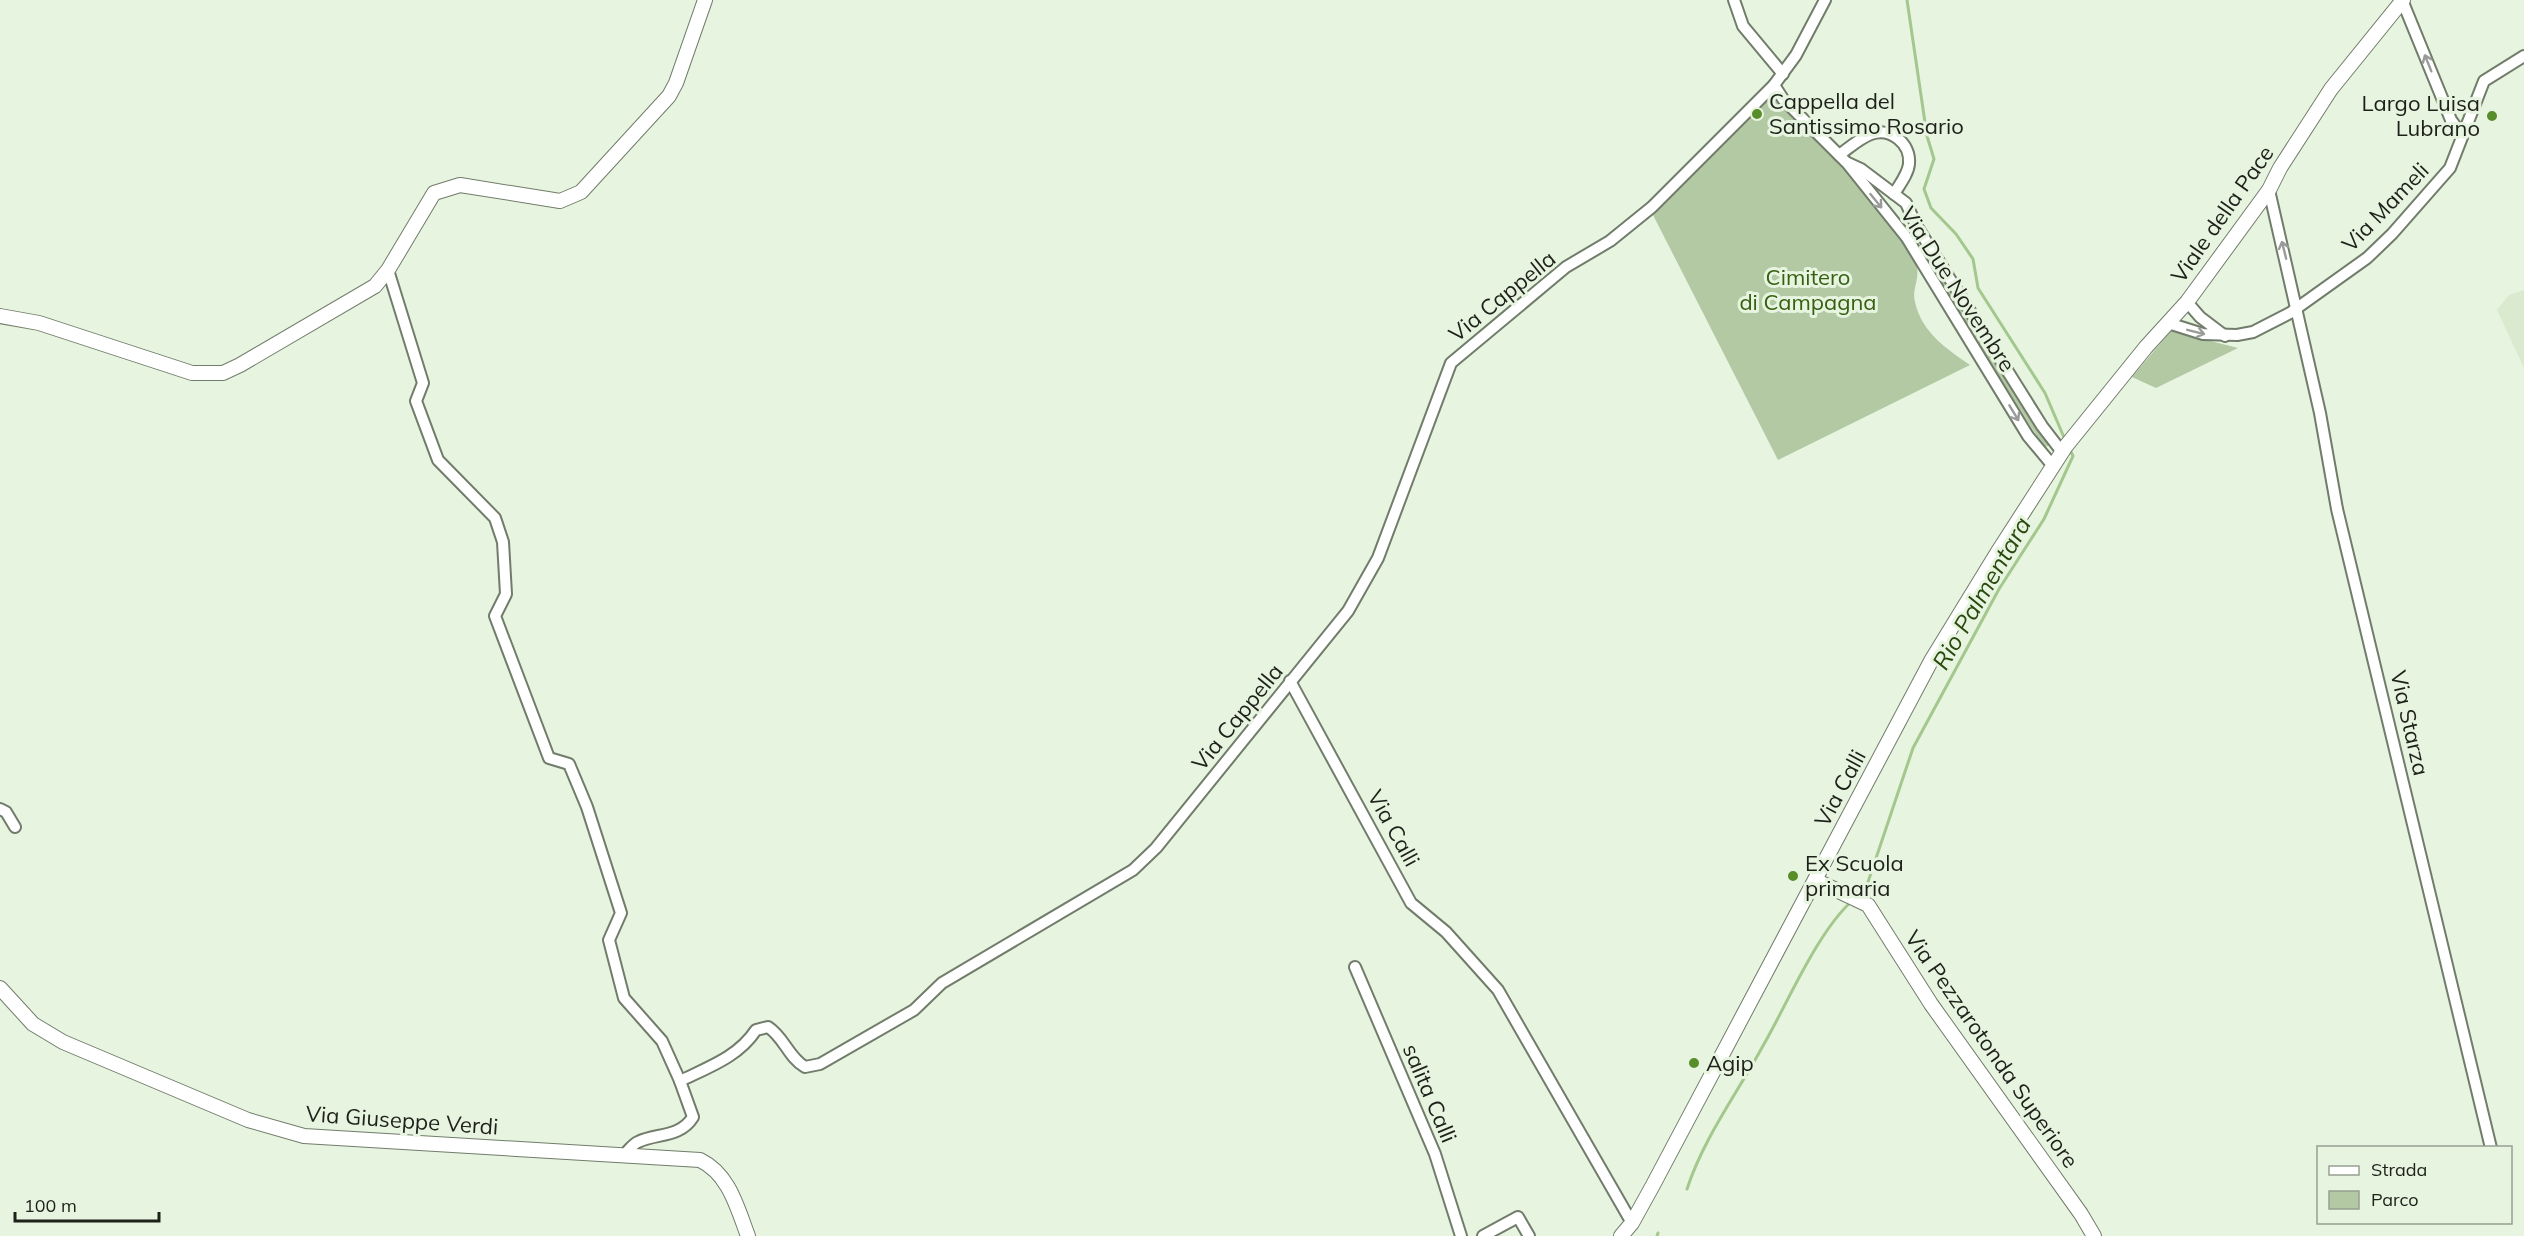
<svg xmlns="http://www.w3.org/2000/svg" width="2524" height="1236" viewBox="0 0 2524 1236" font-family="Mulish,sans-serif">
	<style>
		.built { fill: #d9eacf }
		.green { fill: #b2c9a4 }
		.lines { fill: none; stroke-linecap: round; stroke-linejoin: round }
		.stream { stroke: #a4c78e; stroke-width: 3 }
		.street-casing { stroke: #717c6a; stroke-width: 14 }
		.secondary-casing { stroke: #717c6a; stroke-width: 16 }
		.street { stroke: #fff; stroke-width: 10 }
		.secondary { stroke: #fff; stroke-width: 14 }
		.oneway { stroke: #999b98 }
		.poi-dot { fill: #578e29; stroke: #e7f4e0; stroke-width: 2 }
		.labels { text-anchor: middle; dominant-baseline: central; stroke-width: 6; stroke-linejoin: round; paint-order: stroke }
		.poi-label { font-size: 22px; fill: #1d211a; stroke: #e7f4e0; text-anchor: start }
		.street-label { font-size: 22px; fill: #1d211a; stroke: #e7f4e0 }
		.park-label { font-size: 22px; fill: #376011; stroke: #e7f4e0 }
		.water-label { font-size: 24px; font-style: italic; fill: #29490e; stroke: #e7f4e0 }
	</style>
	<rect width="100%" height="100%" fill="#e7f4e0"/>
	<polygon class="built" points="2524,290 2524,368 2497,310 2509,295"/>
	<g class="green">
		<path d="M1770 91 1838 162 1914 256C1923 279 1911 286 1915 302 1922 333 1947 349 1970 365L1778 460 1651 211Z"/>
		<polygon points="1942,275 2049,444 2048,446 2044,447 1938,280"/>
		<polygon points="2171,331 2238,348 2156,388 2132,377"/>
	</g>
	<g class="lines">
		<g class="stream">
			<polyline points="1907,0 1927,136 1934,159 1924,189 1931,208 1956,234 1973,259 1978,288 2045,393 2066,442"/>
			<polyline points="1859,895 1866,888 1913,748 1999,589 2044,519 2073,456 2070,450"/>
			<path d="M1687 1189C1704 1137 1738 1092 1764 1044 1787 1004 1818 931 1852 901"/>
			<polyline points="1657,1236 1658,1233"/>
		</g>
		<g class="street-casing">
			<g id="street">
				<polyline points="1734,0 1743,26 1783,74"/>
				<polyline points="2402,0 2451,120 2462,135"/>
				<polyline points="1774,85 1783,99 1847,163 1907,238 2028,436 2053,466"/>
				<path d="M1839 155C1849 148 1860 138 1871 134 1890 127 1911 143 1909 164 1908 174 1900 184 1894 194"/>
				<polyline points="1848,163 1861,169 1906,203 1916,225 2042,426 2062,452"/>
				<polyline points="2269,190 2320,413 2337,509 2491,1148"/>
				<polyline points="388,270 423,383 416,401 438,460 495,518 503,542 506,594 495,616 549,758 569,764 587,807 621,913 609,940 624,998 662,1041 680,1081"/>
				<polyline points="2187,302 2200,317 2225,336"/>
				<polyline points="2168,323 2203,334 2237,335 2253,332 2290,313 2367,258 2392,234 2450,168 2484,81 2524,56"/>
				<polyline points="1290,681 1411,903 1446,932 1498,990 1632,1223"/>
				<polyline points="0,809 6,812 15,827"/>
				<polyline points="1355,967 1435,1154 1461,1236"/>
				<path d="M624 1155C628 1151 633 1144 638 1142 656 1133 680 1138 693 1117L680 1081C709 1067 738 1057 756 1030L768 1027C784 1037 788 1057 805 1067L820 1064 914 1010 942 983 1133 870 1156 848 1348 611 1378 558 1451 363 1566 267 1610 241 1652 207 1774 85 1796 55 1825 0"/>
				<polyline points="1483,1236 1518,1217 1529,1236"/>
			</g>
		</g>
		<g class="secondary-casing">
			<g id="secondary">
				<polyline points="0,316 39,323 192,373 223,373 240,365 375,286 388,270 434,193 460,185 560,201 581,192 669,96 676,83 705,0"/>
				<polyline points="1815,880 1868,905 1931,1004 2081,1214 2094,1236"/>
				<path d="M0 988 33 1024 63 1042 248 1120 304 1136 700 1160C729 1174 737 1207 748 1236"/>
				<polyline points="1621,1236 1632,1223 1653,1185 1931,661 1999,550 2066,446 2146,347 2187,302 2269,190 2280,168 2331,89 2403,0"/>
			</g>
		</g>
		<use href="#street" class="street"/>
		<use href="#secondary" class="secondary"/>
	</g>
	<defs><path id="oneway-shaft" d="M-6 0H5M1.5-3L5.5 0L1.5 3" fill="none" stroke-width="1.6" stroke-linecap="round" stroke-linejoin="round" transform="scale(1.5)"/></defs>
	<g class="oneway">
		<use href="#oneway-shaft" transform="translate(2428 63) rotate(-112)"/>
		<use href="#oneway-shaft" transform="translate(1876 201) rotate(51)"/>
		<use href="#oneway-shaft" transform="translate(2284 250) rotate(-104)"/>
		<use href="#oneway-shaft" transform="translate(2196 332) rotate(14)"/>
		<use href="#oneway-shaft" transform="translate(2014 413) rotate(59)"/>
	</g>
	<g class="poi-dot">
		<circle cx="1757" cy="114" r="6"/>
		<circle cx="2492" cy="116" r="6"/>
		<circle cx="1793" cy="876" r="6"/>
		<circle cx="1694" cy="1063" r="6"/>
	</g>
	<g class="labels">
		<g class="poi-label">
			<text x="1769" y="101">Cappella del<tspan x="1769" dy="25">Santissimo Rosario</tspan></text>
			<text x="2480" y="103" text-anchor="end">Largo Luisa<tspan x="2480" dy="25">Lubrano</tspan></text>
			<text x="1805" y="863">Ex Scuola<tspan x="1805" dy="25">primaria</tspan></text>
			<text x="1706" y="1063">Agip</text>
		</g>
		<g class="street-label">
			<text transform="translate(2385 207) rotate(-46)">Via Mameli</text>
			<text transform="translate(2222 214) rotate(-55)">Viale della Pace</text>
			<text transform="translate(1958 289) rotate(57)">Via Due Novembre</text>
			<text transform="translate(1502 296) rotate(-39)">Via Cappella</text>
			<text transform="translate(1237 717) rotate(-51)">Via Cappella</text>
			<text transform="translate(2410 723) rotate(77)">Via Starza</text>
			<text transform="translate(1840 788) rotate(-62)">Via Calli</text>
			<text transform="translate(1394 828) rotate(61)">Via Calli</text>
			<text transform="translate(1992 1049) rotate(55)">Via Pezzarotonda Superiore</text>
			<text transform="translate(1430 1093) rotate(67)">salita Calli</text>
			<text transform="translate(402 1120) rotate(4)">Via Giuseppe Verdi</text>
		</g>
		<g class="park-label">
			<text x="1808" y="277">Cimitero<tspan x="1808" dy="25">di Campagna</tspan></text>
		</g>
		<g class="water-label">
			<text transform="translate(1981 593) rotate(-60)">Rio Palmentara</text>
		</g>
	</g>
	<rect x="2317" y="1146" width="195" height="78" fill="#e7f4e0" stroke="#96a091" stroke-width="1.5"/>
	<rect x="2329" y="1166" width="30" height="9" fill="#ffffff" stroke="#96a091" stroke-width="1.5"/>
	<text x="2371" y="1176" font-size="18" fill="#1d211a">Strada</text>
	<rect x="2329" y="1191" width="30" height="18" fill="#b2c9a4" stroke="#96a091" stroke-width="1.5"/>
	<text x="2371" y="1206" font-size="18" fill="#1d211a">Parco</text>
	<path d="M15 1212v9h144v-9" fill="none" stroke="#1d211a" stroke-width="3"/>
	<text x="24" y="1212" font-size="18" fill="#1d211a" stroke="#e7f4e0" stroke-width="4.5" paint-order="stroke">100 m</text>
</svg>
